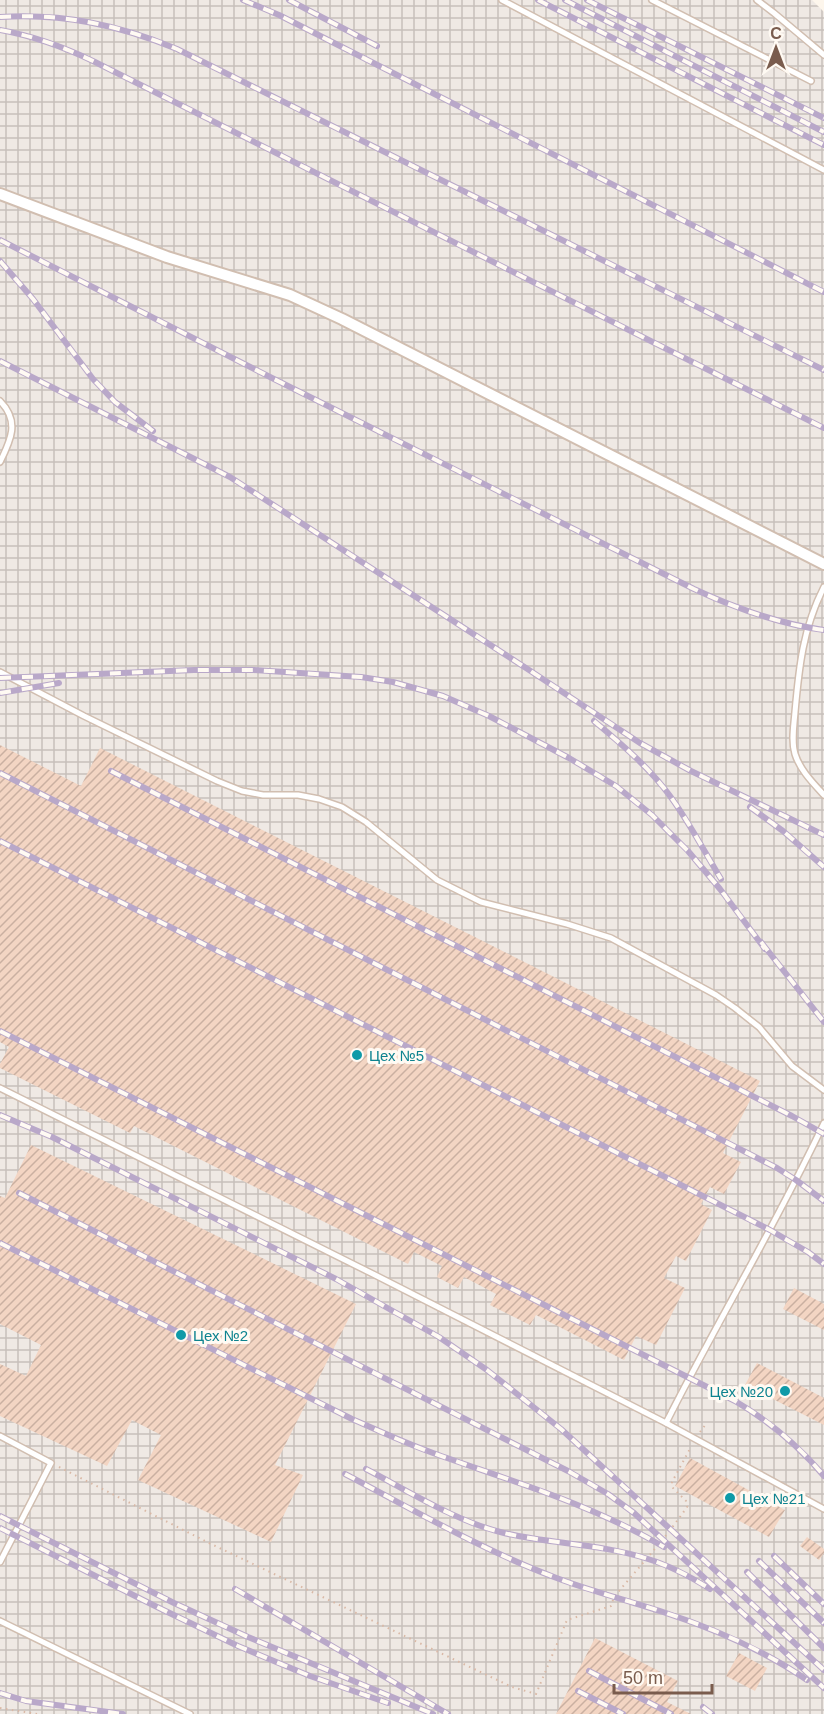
<svg xmlns="http://www.w3.org/2000/svg" width="824" height="1714" viewBox="0 0 824 1714" font-family="Arial,sans-serif">
	<style>
		.industrial { fill: url(#industrial-grid) }
		.building { fill: url(#building-hatch) }
		.lines { fill: none; stroke-linecap: round; stroke-linejoin: round }
		.service-casing { stroke: #d1beb0; stroke-width: 8 }
		.minor-casing { stroke: #d1beb0; stroke-width: 14 }
		.path { stroke: #d9b8a5; stroke-width: 2; stroke-dasharray: 1.5 4.5; stroke-linecap: butt }
		.service { stroke: #fff; stroke-width: 5 }
		.minor { stroke: #fff; stroke-width: 10 }
		.rail-casing { stroke: #b9a8c9; stroke-width: 6 }
		.rail { stroke: #fffaf3; stroke-width: 4; stroke-dasharray: 11; stroke-linecap: butt }
		.culture-dot { fill: #0f9aa8; stroke: #fffaf3; stroke-width: 2 }
		.labels { text-anchor: middle; dominant-baseline: central; stroke-width: 6; stroke-linejoin: round; paint-order: stroke }
		.culture-label { font-size: 15px; fill: #0d838f; stroke: #fffaf3; text-anchor: start }
	</style>
	<defs>
		<pattern id="industrial-grid" width="8" height="8" patternUnits="userSpaceOnUse" patternTransform="scale(1.5)"><rect width="8" height="8" fill="#efe9e4"/><path d="M0 4h8M4 0v8" fill="none" stroke="#c7c0bb"/></pattern>
		<pattern id="building-hatch" width="6" height="6" patternUnits="userSpaceOnUse" patternTransform="scale(1.5)"><rect width="6" height="6" fill="#f3d5c3"/><path d="M-1 1l2-2M0 6l6-6M5 7l2-2" fill="none" stroke="#cab0a1"/></pattern>
	</defs>
	<rect width="100%" height="100%" fill="#fdf6ec"/>
	<polygon class="industrial" points="0,0 812,0 824,12 824,1714 0,1714"/>
	<g class="building">
		<polygon points="0,745 81,786 100,748 760,1081 723,1153 741,1162 724,1194 710,1187 701,1204 712,1210 686,1261 676,1256 664,1278 685,1288 656,1345 636,1336 624,1360 536,1315 530,1325 490,1305 496,1294 464,1277 458,1288 437,1277 442,1266 414,1252 408,1264 134,1126 130,1133 0,1068 0,1064 9,1047 0,1042"/>
		<polygon points="31,1145 356,1304 275,1465 303,1475 271,1542 138,1480 161,1435 132,1420 107,1466 0,1416 0,1364 26,1376 41,1345 0,1324 0,1196 5,1198"/>
		<polygon points="794,1288 824,1304 824,1330 783,1309"/>
		<polygon points="757,1363 824,1398 824,1425 745,1385"/>
		<polygon points="690,1458 785,1510 769,1537 675,1486"/>
		<polygon points="807,1537 824,1549 824,1553 819,1560 800,1546"/>
		<polygon points="595,1638 678,1681 667,1702 691,1714 556,1714"/>
		<polygon points="739,1653 767,1668 755,1691 726,1676"/>
	</g>
	<g class="lines">
		<g class="service-casing">
			<g id="service">
				<polyline points="502,0 824,170"/>
				<polyline points="652,0 811,81"/>
				<polyline points="757,0 774,13 824,55"/>
				<path d="M0 401C20 421 11 440 0 462"/>
				<path d="M824 587C803 628 799 667 795 712 794 725 791 741 795 754 800 770 813 783 824 795"/>
				<polyline points="0,672 84,716 217,781 242,791 263,795 298,795 319,799 342,807 366,822 437,880 481,902 567,924 611,938 716,995 735,1008 759,1027 792,1066 824,1090"/>
				<polyline points="0,1088 375,1275 666,1423 824,1509"/>
				<path d="M666 1423C717 1322 776 1225 824 1123"/>
				<polyline points="0,1436 51,1463 0,1562"/>
				<polyline points="0,1621 190,1714"/>
			</g>
		</g>
		<g class="minor-casing">
			<polyline id="minor" points="0,194 167,257 290,295 342,319 824,564"/>
		</g>
		<g class="path">
			<polyline points="700,1432 706,1424"/>
			<path d="M59 1467 209 1543 512 1687 536 1694 567 1620 611 1606 614 1597C639 1567 665 1539 687 1507L686 1501 672 1487V1482L691 1447"/>
			<polyline points="0,1708 37,1714"/>
		</g>
		<use href="#service" class="service"/>
		<use href="#minor" class="minor"/>
		<g class="rail-casing">
			<g id="rail">
				<polyline points="243,0 279,15 824,292"/>
				<polyline points="289,0 377,46"/>
				<polyline points="538,0 824,145"/>
				<polyline points="565,0 824,132"/>
				<polyline points="587,0 824,118"/>
				<path d="M0 17C63 13 119 25 177 49L824 370"/>
				<path d="M0 30C34 36 64 47 95 62L824 428"/>
				<path d="M0 240 272 378 694 589C735 608 779 624 824 630"/>
				<polyline points="0,261 33,299 93,379 115,402 153,431"/>
				<polyline points="0,361 230,477 526,668 640,743 691,771 824,835"/>
				<polyline points="0,678 194,670 254,670 361,677 393,682 443,696 489,716 569,758 616,786 652,815 688,851 720,889 765,949"/>
				<polyline points="0,693 59,683"/>
				<path d="M594 721C621 744 649 767 670 796 689 822 704 851 721 879"/>
				<polyline points="111,771 792,1116 824,1134"/>
				<polyline points="0,773 777,1168 796,1180 824,1201"/>
				<polyline points="750,807 783,831 824,867"/>
				<polyline points="0,841 770,1230 808,1252 824,1264"/>
				<polyline points="761,942 824,1022"/>
				<path d="M0 1031 735 1401C769 1421 798 1445 824 1476"/>
				<polyline points="0,1115 52,1137 336,1279 439,1337 487,1370 561,1429 824,1670"/>
				<polyline points="19,1193 568,1471 608,1494 634,1513 824,1688"/>
				<path d="M0 1243 352 1419C379 1431 405 1443 433 1453 511 1481 591 1504 664 1547"/>
				<path d="M366 1469C410 1492 455 1521 504 1533 551 1544 602 1544 648 1559 671 1566 691 1577 710 1589"/>
				<path d="M345 1474C414 1510 482 1550 554 1577 590 1591 627 1600 663 1612 715 1629 762 1649 807 1680"/>
				<polyline points="0,1516 174,1603 248,1637 433,1714"/>
				<polyline points="0,1528 153,1605 238,1646 310,1676 388,1703"/>
				<polyline points="774,1556 824,1604"/>
				<polyline points="759,1561 824,1623"/>
				<polyline points="747,1572 824,1648"/>
				<polyline points="235,1589 448,1714"/>
				<polyline points="589,1671 671,1714"/>
				<polyline points="578,1691 623,1714"/>
				<polyline points="0,1693 26,1701 123,1714"/>
				<polyline points="703,1707 712,1714"/>
			</g>
		</g>
		<use href="#rail" class="rail"/>
	</g>
	<g class="culture-dot">
		<circle cx="357" cy="1055" r="6"/>
		<circle cx="181" cy="1335" r="6"/>
		<circle cx="785" cy="1391" r="6"/>
		<circle cx="730" cy="1498" r="6"/>
	</g>
	<g class="labels">
		<g class="culture-label">
			<text x="369" y="1055">Цех №5</text>
			<text x="193" y="1335">Цех №2</text>
			<text x="773" y="1391" text-anchor="end">Цех №20</text>
			<text x="742" y="1498">Цех №21</text>
		</g>
	</g>
	<g transform="translate(776 48)" stroke="#fffaf3" stroke-width="4.5" paint-order="stroke">
	<path d="M0-4.5L10 22L0 15L-10 22Z" fill="#7a5c4d"/>
	<text y="-9" font-size="16" font-weight="bold" text-anchor="middle" fill="#7a5c4d">С</text>
	</g>
	<path d="M614 1684v9h98v-9" fill="none" stroke="#7a5c4d" stroke-width="3"/>
	<text x="623" y="1684" font-size="18" fill="#7a5c4d" stroke="#fffaf3" stroke-width="4.5" paint-order="stroke">50 m</text>
</svg>
